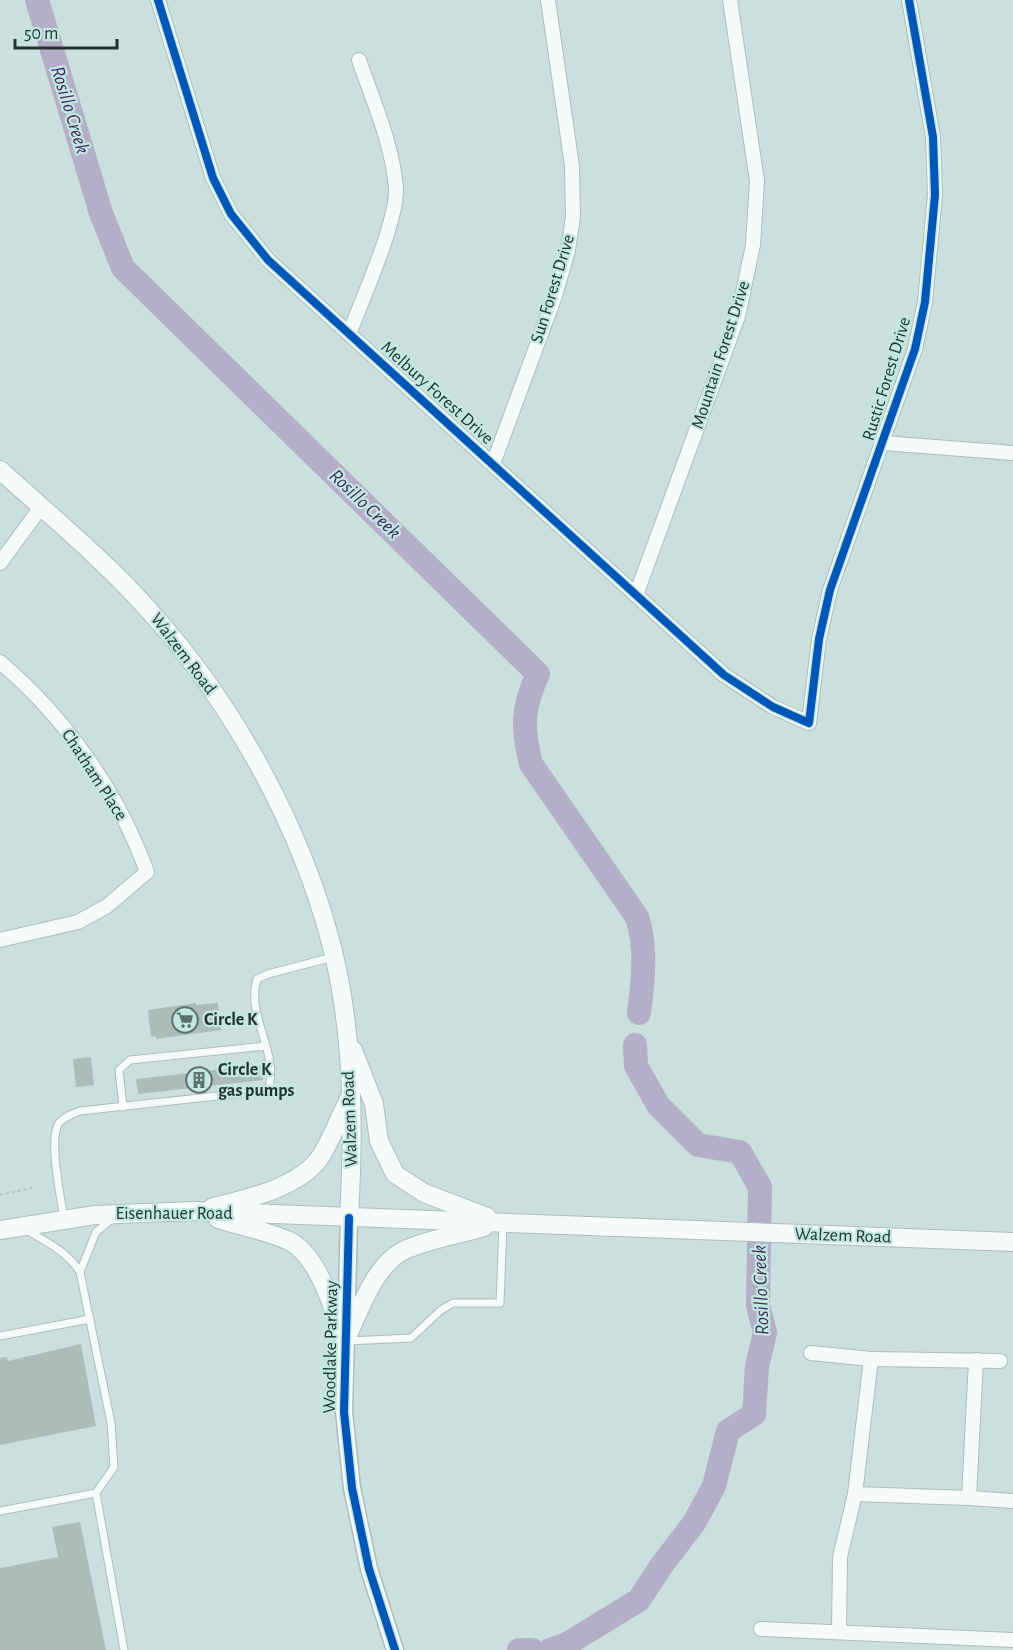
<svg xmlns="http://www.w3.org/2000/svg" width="1013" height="1650" viewBox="0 0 1013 1650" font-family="'Alegreya Sans',sans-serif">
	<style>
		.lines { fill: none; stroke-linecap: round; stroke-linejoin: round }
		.river { stroke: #b4aec8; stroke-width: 24 }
		.building { fill: #abbcb9 }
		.service-casing { stroke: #acbdba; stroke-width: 9 }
		.minor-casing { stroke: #acbdba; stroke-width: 16 }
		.tertiary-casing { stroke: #acbdba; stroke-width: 19 }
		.secondary-casing { stroke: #acbdba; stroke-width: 20 }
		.path { stroke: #bac1c1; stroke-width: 2; stroke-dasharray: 3 3; stroke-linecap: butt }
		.service { stroke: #f7fafa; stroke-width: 7 }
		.minor { stroke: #f7fafa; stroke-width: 14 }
		.tertiary { stroke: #f7fafa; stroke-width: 16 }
		.secondary { stroke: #f7fafa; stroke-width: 18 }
		.cycleway-casing { stroke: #c2e8e2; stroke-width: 11 }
		.cycleway { stroke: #0057b8; stroke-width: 8 }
		.labels { text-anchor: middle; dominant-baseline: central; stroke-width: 4.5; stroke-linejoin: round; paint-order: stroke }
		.street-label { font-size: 18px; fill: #243330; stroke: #c2e8e2 }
		.poi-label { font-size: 18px; font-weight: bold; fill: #243330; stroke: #c2e8e2; text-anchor: start }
		.water-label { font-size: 20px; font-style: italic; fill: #432a5d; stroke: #c2e8e2 }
	</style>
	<rect width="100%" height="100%" fill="#cae0dc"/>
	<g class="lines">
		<g class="river">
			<path d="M37 0 101 213 123 268 538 674C522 708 522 728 531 764L637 917C647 947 643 982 639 1013"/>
			<polyline points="519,1650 532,1650"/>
			<polyline points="550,1650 567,1644 639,1600 661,1566 694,1523 714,1486 728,1431 754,1414 757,1366 765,1333 758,1305 760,1187 740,1152 698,1145 658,1105 636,1066 635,1045"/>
		</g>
	</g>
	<g class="building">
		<polygon points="196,1003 196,1005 218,1003 221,1030 156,1039 156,1036 151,1037 148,1010"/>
		<polygon points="91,1057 94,1085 76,1087 73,1059"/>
		<polygon points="261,1065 263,1080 138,1094 136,1079"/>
		<polygon points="81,1344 96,1426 0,1445 0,1358 7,1357 8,1361"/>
		<polygon points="80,1522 106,1650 0,1650 0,1568 58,1557 52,1527"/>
	</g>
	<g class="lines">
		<g class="service-casing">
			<g id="service">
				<polyline points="123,1107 119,1070 130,1060 266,1046"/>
				<path d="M64 1219C61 1199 48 1138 59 1123 64 1117 72 1114 80 1111L262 1091 269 1087C278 1050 246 1016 257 979L268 974 333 957"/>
				<path d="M25 1229C45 1241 68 1252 80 1272L111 1423 114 1467 96 1493 124 1650"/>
				<polyline points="80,1272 96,1232 112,1219"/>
				<polyline points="0,1336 90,1319"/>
				<polyline points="348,1341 411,1338 441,1310 453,1303 500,1303 503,1225"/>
				<polyline points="0,1511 96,1493"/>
			</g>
		</g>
		<g class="minor-casing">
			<g id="minor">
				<polyline points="158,0 213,178 231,214 268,260 724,675 773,707 809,723 819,639 830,590 915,349 925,302 935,195 933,137 909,0"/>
				<path d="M349 334C362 300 397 222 396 189 393 145 373 101 359 60"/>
				<polyline points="884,443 1013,453"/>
				<polyline points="493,464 555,296 568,250 573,217 572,166 548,0"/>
				<polyline points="0,563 41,507"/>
				<polyline points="636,595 738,316 753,245 757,181 730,0"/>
				<path d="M0 662C65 717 118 792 147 872L107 906 78 922 0 940"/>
				<polyline points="811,1353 871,1359 855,1494 840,1557 839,1632"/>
				<polyline points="871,1359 1000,1361"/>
				<polyline points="976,1360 969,1498 1013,1501"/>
				<polyline points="855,1494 969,1498"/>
				<polyline points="761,1629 1013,1640"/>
			</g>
		</g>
		<g class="tertiary-casing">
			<polyline id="tertiary" points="349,1218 344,1412 352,1488 369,1569 395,1650"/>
		</g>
		<g class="secondary-casing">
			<g id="secondary">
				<path d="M0 470C53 518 108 563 155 617 236 709 301 827 332 947 354 1034 354 1128 349 1218"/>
				<polyline points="353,1050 374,1104 379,1141 395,1174 424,1193 487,1217"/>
				<path d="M213 1207C247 1199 301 1187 321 1156 332 1138 340 1116 350 1097"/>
				<path d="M218 1219C241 1226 267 1231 289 1241 319 1255 334 1312 345 1341"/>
				<polyline points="0,1230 95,1215 194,1211 1013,1242"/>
				<path d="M345 1341C360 1311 374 1263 407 1249 431 1239 459 1234 484 1227"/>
			</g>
		</g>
		<polyline class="path" points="0,1195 35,1187"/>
		<use href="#service" class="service"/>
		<use href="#minor" class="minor"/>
		<use href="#tertiary" class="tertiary"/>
		<use href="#secondary" class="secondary"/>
		<g class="cycleway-casing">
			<g id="cycleway">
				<polyline points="158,0 213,178 231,214 268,260 724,675 773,707 809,723 819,639 830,590 915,349 925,302 935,195 933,137 909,0"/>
				<polyline points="349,1218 344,1412 352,1488 369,1569 395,1650"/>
			</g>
		</g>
		<use href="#cycleway" class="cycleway"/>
	</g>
	<defs>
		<g id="supermarket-ring" transform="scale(1.35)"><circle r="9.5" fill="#c2e8e2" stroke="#5e706c" stroke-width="1.5"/><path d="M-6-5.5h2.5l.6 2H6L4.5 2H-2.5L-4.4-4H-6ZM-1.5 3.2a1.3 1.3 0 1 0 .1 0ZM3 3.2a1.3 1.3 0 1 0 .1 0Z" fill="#5e706c"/></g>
		<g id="building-ring" transform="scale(1.35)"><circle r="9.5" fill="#c2e8e2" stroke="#5e706c" stroke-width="1.5"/><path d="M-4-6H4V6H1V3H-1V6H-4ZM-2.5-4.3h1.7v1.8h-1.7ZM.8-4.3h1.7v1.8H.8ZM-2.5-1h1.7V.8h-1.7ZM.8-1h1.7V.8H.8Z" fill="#5e706c"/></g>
	</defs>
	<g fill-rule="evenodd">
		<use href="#supermarket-ring" x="185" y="1020"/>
		<use href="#building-ring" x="199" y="1080"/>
	</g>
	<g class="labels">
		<g class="street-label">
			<text transform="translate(553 289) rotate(-73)">Sun Forest Drive</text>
			<text transform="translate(721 355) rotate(-72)">Mountain Forest Drive</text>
			<text transform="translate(887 379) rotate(-73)">Rustic Forest Drive</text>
			<text transform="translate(437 393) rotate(42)">Melbury Forest Drive</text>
			<text transform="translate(183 654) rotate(53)">Walzem Road</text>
			<text transform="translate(94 775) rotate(57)">Chatham Place</text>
			<text transform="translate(350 1119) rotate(-92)">Walzem Road</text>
			<text x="174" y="1214">Eisenhauer Road</text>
			<text transform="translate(843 1236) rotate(2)">Walzem Road</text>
			<text transform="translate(331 1347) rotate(-89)">Woodlake Parkway</text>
		</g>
		<g class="poi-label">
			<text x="204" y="1020">Circle K</text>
			<text x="218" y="1070">Circle K<tspan x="218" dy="21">gas pumps</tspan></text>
		</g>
		<g class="water-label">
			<text transform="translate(70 110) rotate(73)">Rosillo Creek</text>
			<text transform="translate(365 504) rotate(44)">Rosillo Creek</text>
			<text transform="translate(761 1290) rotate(-92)">Rosillo Creek</text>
		</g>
	</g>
	<path d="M15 39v9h102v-9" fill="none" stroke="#243330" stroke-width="3"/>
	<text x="24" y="39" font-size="18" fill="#243330" stroke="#c2e8e2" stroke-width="4.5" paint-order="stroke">50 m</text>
</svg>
